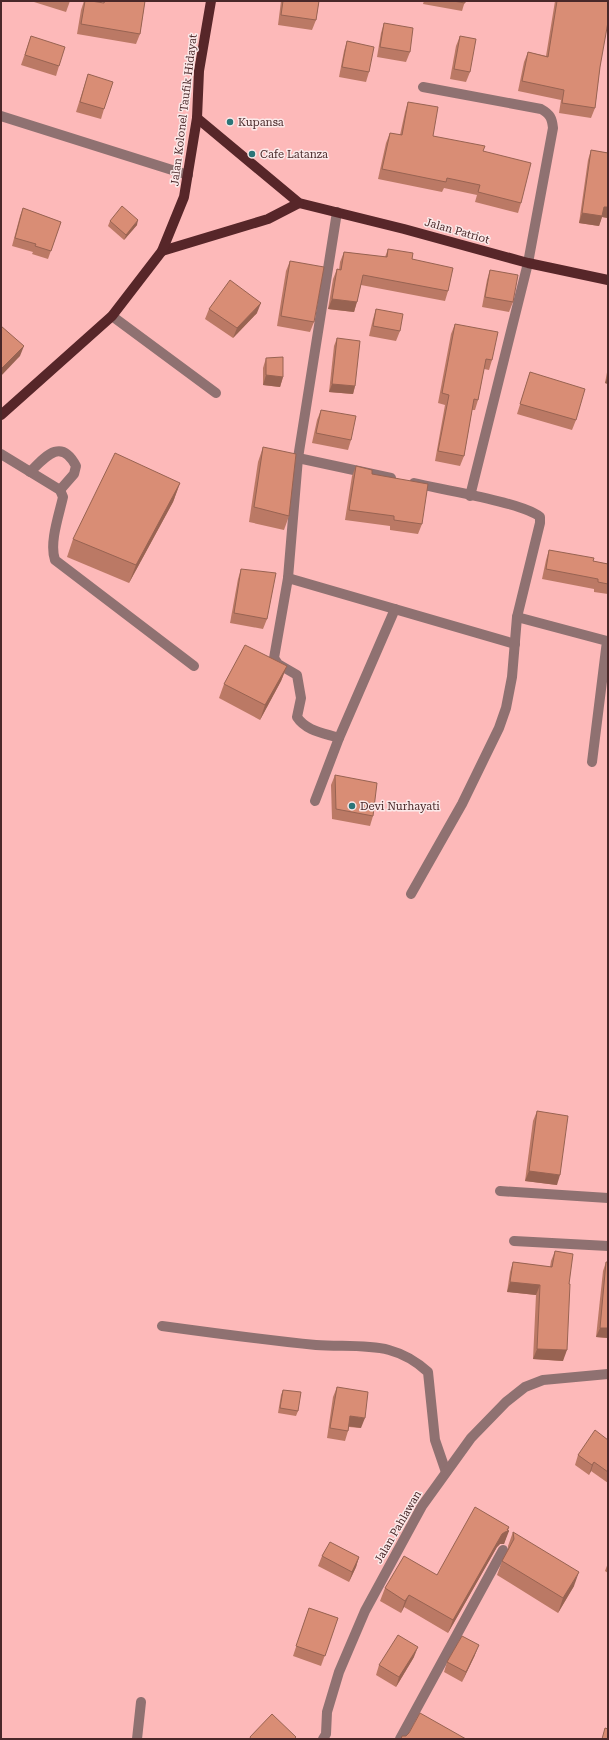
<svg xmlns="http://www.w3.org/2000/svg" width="609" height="1740" viewBox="0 0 609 1740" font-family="'Roboto Serif',serif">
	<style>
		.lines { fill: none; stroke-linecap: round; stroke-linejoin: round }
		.minor { stroke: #8f7171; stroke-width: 10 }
		.major { stroke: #572629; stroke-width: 10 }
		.wall { fill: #bb7965 }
		.shaded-wall { fill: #986352 }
		.building { fill: #d98d75; stroke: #986352 }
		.poi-dot { fill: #2b7578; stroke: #fbe9e9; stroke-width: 1.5 }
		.labels { text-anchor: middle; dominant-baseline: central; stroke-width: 3; stroke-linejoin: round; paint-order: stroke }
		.street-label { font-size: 11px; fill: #492829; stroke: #fbe9e9 }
		.poi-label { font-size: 11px; fill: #492829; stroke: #fbe9e9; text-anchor: start }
	</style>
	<rect width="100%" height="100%" fill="#fdb9b9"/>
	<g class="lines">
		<g class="minor">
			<path d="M423 87 541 109C550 114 552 118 553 128L528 263 470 496"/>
			<polyline points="1,116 188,175"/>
			<path d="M337 212 298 458 288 578 274 658 278 664 297 675 301 698 297 717C306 731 324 733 339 738"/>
			<polyline points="112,316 216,393"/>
			<path d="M1 454 60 490 63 497C59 515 49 543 55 560L194 666"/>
			<polyline points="298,458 391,478"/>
			<path d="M30 472C45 457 61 437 76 466L74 474 60 490"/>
			<polyline points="288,578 515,644"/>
			<polyline points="517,617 607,641 592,762"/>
			<polyline points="315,801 339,738 395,609"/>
			<path d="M411 894 462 804 499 728 506 708 512 677 517 617 540 523V517C525 503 439 489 414 483"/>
			<polyline points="500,1191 608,1198"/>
			<polyline points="514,1241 608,1246"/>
			<path d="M162 1326C213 1333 265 1340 316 1345 340 1347 365 1344 389 1350 404 1354 416 1361 428 1372L435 1440 446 1472"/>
			<polyline points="137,1739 141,1702"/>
			<polyline points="323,1739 326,1734 327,1712 339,1672 365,1611 422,1506 471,1438 506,1402 525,1387 543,1380 608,1374"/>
			<polyline points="400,1739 503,1550"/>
		</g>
		<g class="major">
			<polyline points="197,118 299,203 404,229 528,263 608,280"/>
			<polyline points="162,251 268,219 299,203"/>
			<polyline points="1,415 112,316 162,251 184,197 197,118 199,71 211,1"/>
		</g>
	</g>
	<g class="wall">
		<polygon points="34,1 70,1 66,12 34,2"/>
		<polygon points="84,1 103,3 104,1 145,1 140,34 136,44 77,34 81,10"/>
		<polygon points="281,1 319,1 316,20 312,30 278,25"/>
		<polygon points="424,1 465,1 462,11 423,4"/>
		<polygon points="555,1 608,1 595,108 591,118 559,113 561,100 518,91 524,62 528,52 546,56"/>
		<polygon points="384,23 410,52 406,62 377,57 381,33"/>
		<polygon points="31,36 59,66 56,76 21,65"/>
		<polygon points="460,36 470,72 466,82 450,79 456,46"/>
		<polygon points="347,41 369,72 366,82 339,77 344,51"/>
		<polygon points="88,74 104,109 101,119 76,112"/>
		<polygon points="408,102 433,136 483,151 521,203 518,213 475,202 477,195 444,188 442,192 378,179 386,143 390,133 400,135 405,112"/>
		<polygon points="591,150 608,153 608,218 602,217 599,226 579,223 588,160"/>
		<polygon points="23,208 61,222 48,259 32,254 33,252 12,246 20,216"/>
		<polygon points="110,221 137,225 124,240 108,226"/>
		<polygon points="388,249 412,259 448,291 445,301 361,285 354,312 328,309 333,279 337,269 339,270 340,262 344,252 385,257"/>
		<polygon points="290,261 314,322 310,332 277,326 286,271"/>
		<polygon points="490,270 513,302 509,312 482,307 487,280"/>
		<polygon points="209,309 257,313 233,338 205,319"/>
		<polygon points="376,309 400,331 396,341 369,336 373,319"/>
		<polygon points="455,324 492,360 489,370 484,369 478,400 475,410 472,410 464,456 460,466 435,461 445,405 438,403 451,334"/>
		<polygon points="337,338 355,386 353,394 329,392 334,346"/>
		<polygon points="266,358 283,377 280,387 263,385 263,368"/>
		<polygon points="608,367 608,384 605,383"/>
		<polygon points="530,372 576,420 572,430 517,414"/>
		<polygon points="321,410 351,440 348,450 312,443 317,420"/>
		<polygon points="263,447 289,516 284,530 249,522 258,462"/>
		<polygon points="356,466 372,474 422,524 418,534 390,530 390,526 345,520 352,476"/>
		<polygon points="180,483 173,502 129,583 67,557 73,539"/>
		<polygon points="549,550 593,561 608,564 608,594 594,592 594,589 542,579 546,560"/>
		<polygon points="241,569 267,619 263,629 230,623 238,579"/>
		<polygon points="287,666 281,681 260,720 219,698 224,684"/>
		<polygon points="335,775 373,816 370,826 332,819 331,785"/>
		<polygon points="537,1111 557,1185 525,1181 533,1121"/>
		<polygon points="555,1251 563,1361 533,1359 536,1295 507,1292 510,1272 513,1262 550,1267 551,1261"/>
		<polygon points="606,1262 608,1338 596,1337 603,1271"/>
		<polygon points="337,1387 361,1428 349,1427 348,1431 345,1441 327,1438 333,1397"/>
		<polygon points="283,1390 298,1411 296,1416 278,1413 281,1395"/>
		<polygon points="608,1440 608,1483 591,1471 589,1475 575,1465 578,1455"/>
		<polygon points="509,1527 504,1544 500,1544 497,1547 448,1633 404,1607 401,1613 380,1601 385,1588 437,1575"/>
		<polygon points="513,1532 574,1586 558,1613 497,1575 502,1561 508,1549 508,1546"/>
		<polygon points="322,1556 359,1557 356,1567 349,1582 318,1566"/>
		<polygon points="608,1563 608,1573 605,1571"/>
		<polygon points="309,1608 338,1618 321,1666 293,1656"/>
		<polygon points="475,1655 462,1682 444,1672 447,1662"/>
		<polygon points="414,1657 396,1687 376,1675 379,1665"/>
	</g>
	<g class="shaded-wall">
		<polygon points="604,207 608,207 608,218 602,217 599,226 579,223 582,213"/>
		<polygon points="138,220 137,225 124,240 126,235"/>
		<polygon points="332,299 357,302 354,312 328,309"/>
		<polygon points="261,303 257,313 233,338 237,328"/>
		<polygon points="24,346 20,356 1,376 1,369"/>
		<polygon points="266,375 283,377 280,387 263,385"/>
		<polygon points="608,376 608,384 605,383"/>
		<polygon points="332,384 355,386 353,394 329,392"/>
		<polygon points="180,483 173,502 129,583 136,565"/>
		<polygon points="287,666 281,681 260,720 265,705"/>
		<polygon points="529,1171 560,1175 557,1185 525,1181"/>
		<polygon points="510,1282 540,1285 536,1295 507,1292"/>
		<polygon points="600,1328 608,1328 608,1338 596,1337"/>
		<polygon points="537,1349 567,1350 563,1361 533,1359"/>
		<polygon points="350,1416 365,1418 361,1428 347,1426"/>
		<polygon points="594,1462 591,1471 589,1475 592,1465"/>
		<polygon points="509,1527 507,1531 509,1531 504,1544 500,1544 497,1547 448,1633 453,1620 502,1534"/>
		<polygon points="359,1557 356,1567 349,1582 352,1572"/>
		<polygon points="579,1572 574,1586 558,1613 563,1598"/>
		<polygon points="409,1595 404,1607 401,1613 405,1601"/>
		<polygon points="479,1645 475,1655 462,1682 466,1672"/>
		<polygon points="418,1647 414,1657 396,1687 399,1677"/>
	</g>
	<g class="building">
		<polygon points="85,1 91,1 104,3 105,1 145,1 140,34 81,24"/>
		<polygon points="283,1 319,1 316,20 281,15"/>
		<polygon points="453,1 465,1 465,3"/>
		<polygon points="557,1 608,1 608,22 600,67 595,108 562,103 564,90 522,81 528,52 548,57"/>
		<polygon points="384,23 413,28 410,52 380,47"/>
		<polygon points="31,36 65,47 59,66 25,55"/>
		<polygon points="460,36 476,39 470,72 454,69"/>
		<polygon points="347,41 374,47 369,72 342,67"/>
		<polygon points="88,74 113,82 104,109 80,102"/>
		<polygon points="408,102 438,107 433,136 485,146 483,151 531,163 521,203 478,192 480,185 447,178 446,182 382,169 390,133 402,135"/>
		<polygon points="591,150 608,153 608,207 604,207 602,216 582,213"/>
		<polygon points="122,206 138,220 126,235 110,221"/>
		<polygon points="23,208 61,222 51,251 35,246 36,244 15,238"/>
		<polygon points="388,249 413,253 412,259 453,268 448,291 363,275 357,302 332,299 337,269 341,270 344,252 387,257"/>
		<polygon points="290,261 324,267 314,322 281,316"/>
		<polygon points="490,270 518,275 513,302 485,297"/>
		<polygon points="230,280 261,303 237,328 209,309"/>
		<polygon points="376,309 403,314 400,331 373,326"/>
		<polygon points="455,324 498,332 492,360 486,359 478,400 474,399 464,456 438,451 449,395 442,393"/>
		<polygon points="1,326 24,346 1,369"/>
		<polygon points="337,338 360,341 355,386 332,384"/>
		<polygon points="283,357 283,377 266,375 266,358"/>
		<polygon points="530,372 585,389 576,420 520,404"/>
		<polygon points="321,410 356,416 351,440 316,433"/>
		<polygon points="263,447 296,454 289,516 254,507"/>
		<polygon points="115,453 180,483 136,565 73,539"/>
		<polygon points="356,466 372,470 372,474 428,484 422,524 394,520 394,516 349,510"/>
		<polygon points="549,550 594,558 593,561 608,564 608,584 598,582 598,579 546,569"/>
		<polygon points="241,569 276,573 267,619 234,613"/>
		<polygon points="245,645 287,666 265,705 224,684"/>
		<polygon points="335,775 377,783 373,816 336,809"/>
		<polygon points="537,1111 568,1116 560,1175 529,1171"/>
		<polygon points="555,1251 573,1254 569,1284 570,1284 567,1350 537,1349 540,1285 510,1282 513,1262 552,1267"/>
		<polygon points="606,1262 608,1262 608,1328 600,1328"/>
		<polygon points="337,1387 368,1392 365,1418 350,1416 348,1431 330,1428"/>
		<polygon points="283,1390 301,1392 298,1411 280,1408"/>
		<polygon points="595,1430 608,1440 608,1472 594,1462 592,1465 578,1455"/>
		<polygon points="475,1507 509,1527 507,1530 509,1531 505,1532 502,1534 453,1620 409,1595 405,1601 385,1588 404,1556 437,1575"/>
		<polygon points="513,1532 579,1572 563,1598 502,1561 514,1539"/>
		<polygon points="330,1542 359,1557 352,1572 322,1556"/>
		<polygon points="309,1608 338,1618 325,1656 296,1646"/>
		<polygon points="398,1635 418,1647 399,1677 379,1665"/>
		<polygon points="462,1636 479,1645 466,1672 447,1662"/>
		<polygon points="420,1713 466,1739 401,1739 402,1736 406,1736 409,1733"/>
		<polygon points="272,1714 296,1737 294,1739 251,1739 250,1737"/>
		<polygon points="605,1728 608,1729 608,1739 602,1739"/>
	</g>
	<g class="poi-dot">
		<circle cx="230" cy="122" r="4"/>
		<circle cx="252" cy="154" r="4"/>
		<circle cx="352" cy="806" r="4"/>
	</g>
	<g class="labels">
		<g class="street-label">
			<text transform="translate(184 110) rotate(-83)">Jalan Kolonel Taufik Hidayat</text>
			<text transform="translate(457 231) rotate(16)">Jalan Patriot</text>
			<text transform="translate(398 1527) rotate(-60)">Jalan Pahlawan</text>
		</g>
		<g class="poi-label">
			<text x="238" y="122">Kupansa</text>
			<text x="260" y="154">Cafe Latanza</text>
			<text x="360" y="806">Devi Nurhayati</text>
		</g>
	</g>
	<rect width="609" height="1740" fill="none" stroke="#492829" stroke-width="4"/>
</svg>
